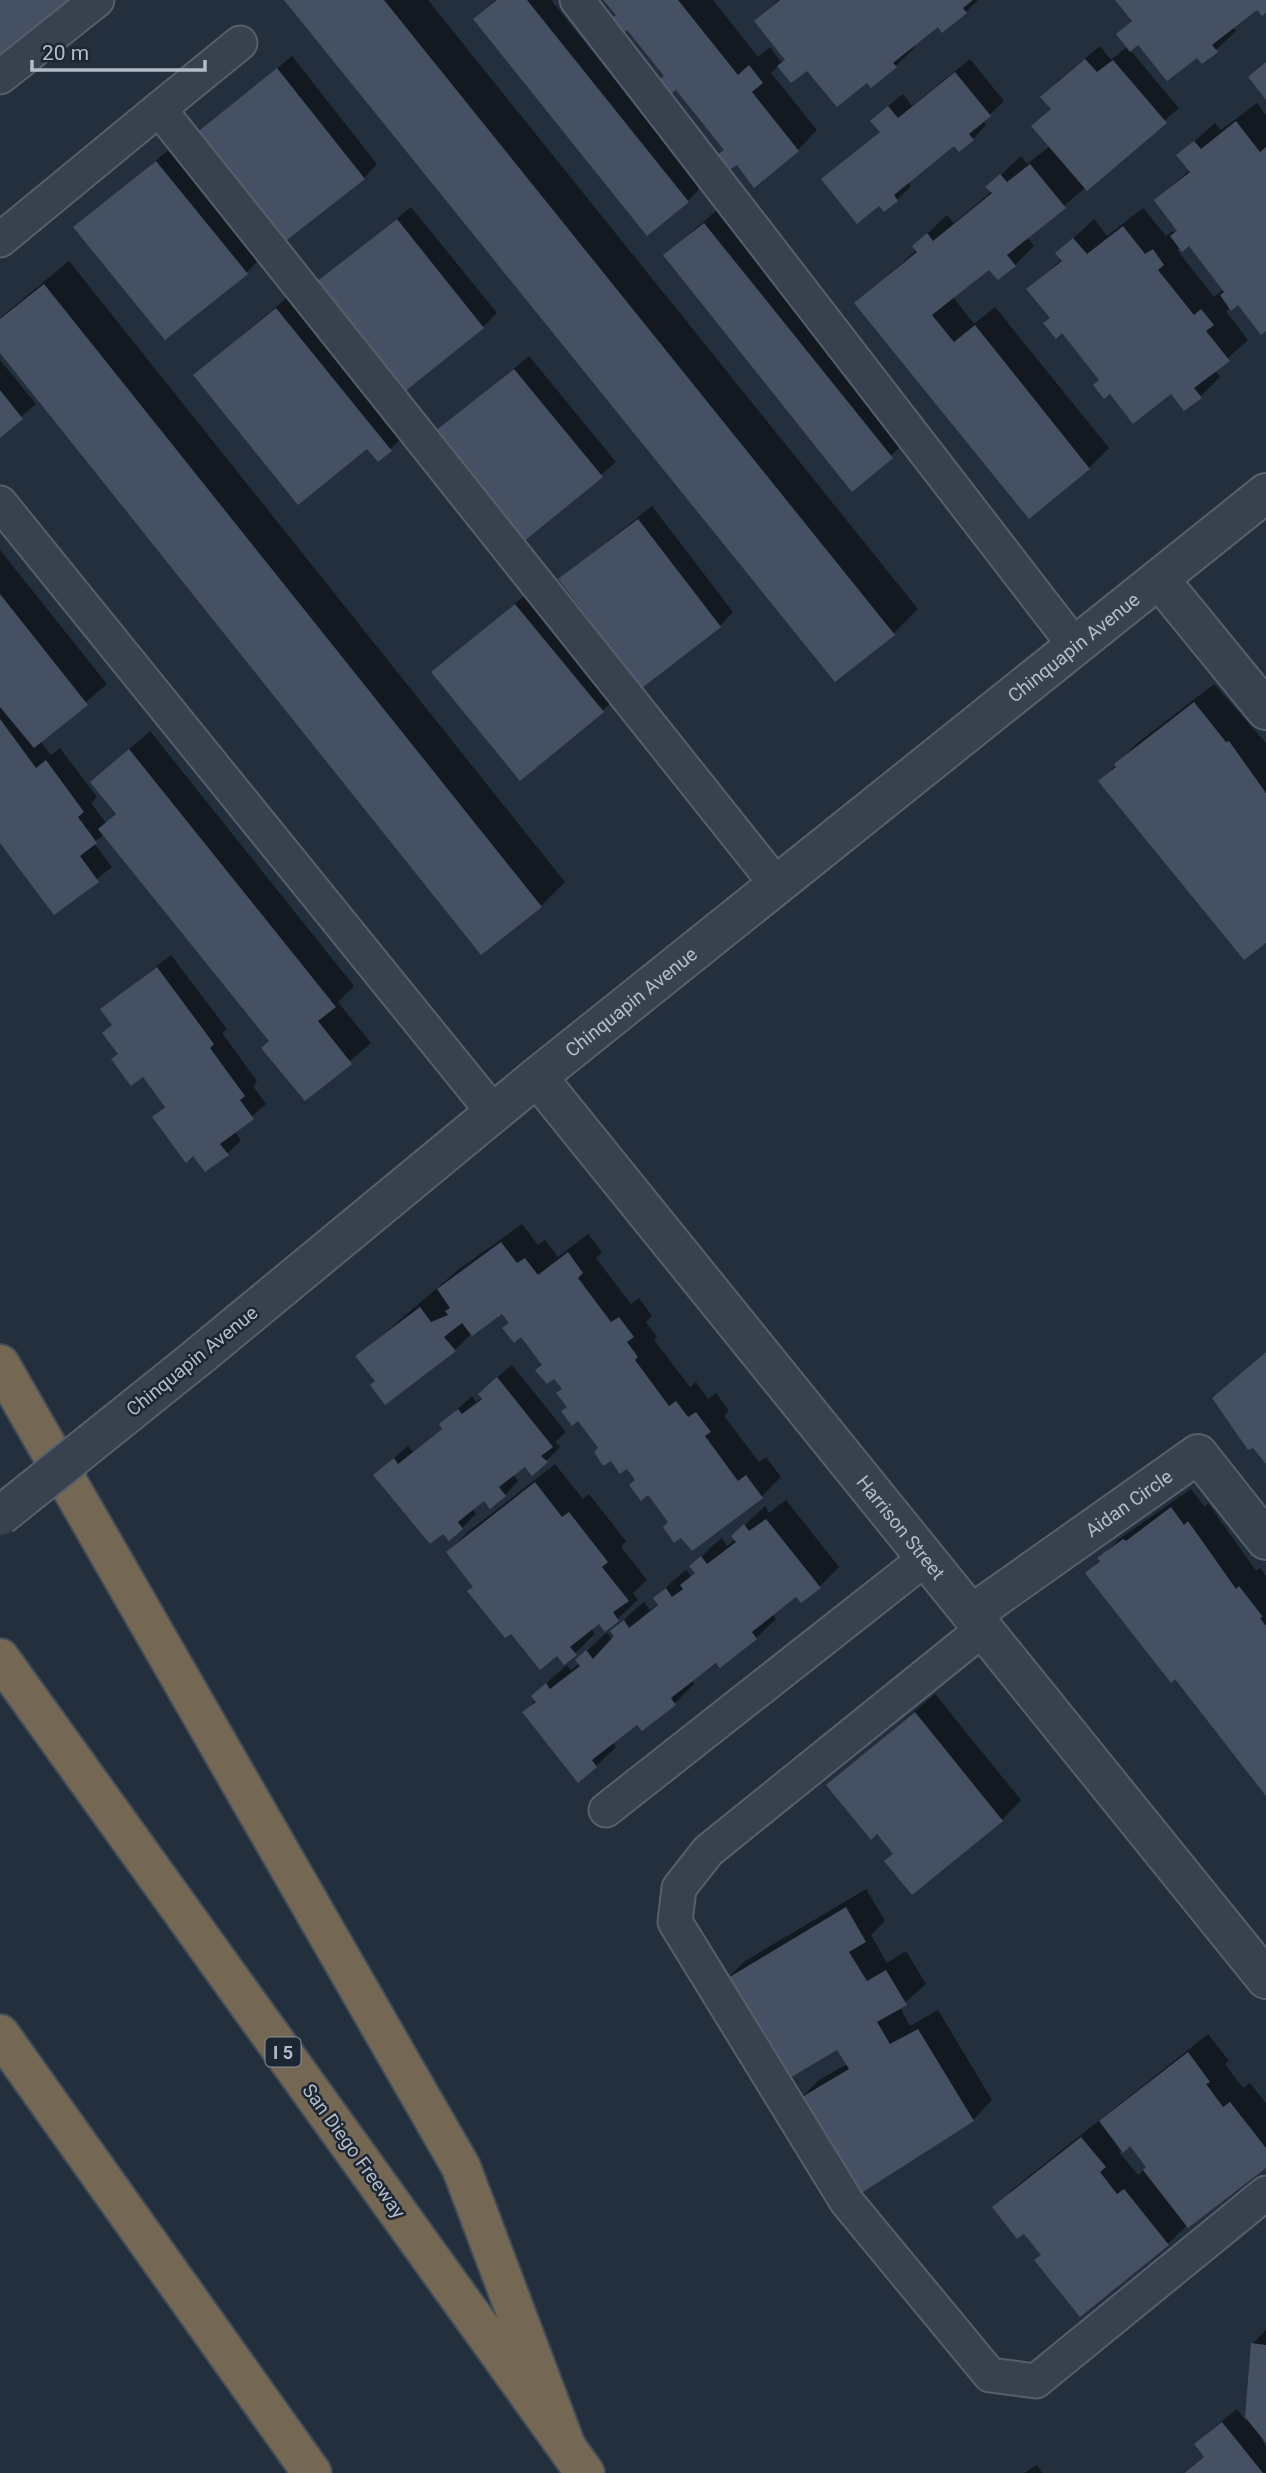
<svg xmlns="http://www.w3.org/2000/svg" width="1266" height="2473" viewBox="0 0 1266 2473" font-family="Roboto,sans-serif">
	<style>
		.shadow { fill: #0007; fill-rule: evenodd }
		.building { fill: #455162 }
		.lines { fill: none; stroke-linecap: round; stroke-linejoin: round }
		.service-casing { stroke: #565f6c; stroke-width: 37 }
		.minor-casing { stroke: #565f6c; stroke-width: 42 }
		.tertiary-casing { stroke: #565f6c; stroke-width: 42 }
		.motorway-casing { stroke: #434c59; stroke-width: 42 }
		.service { stroke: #38414e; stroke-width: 33 }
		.minor { stroke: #38414e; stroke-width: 38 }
		.tertiary { stroke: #38414e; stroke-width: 38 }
		.motorway { stroke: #746855; stroke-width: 38 }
		.tertiary-bridge-casing { stroke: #565f6c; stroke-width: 42; stroke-linecap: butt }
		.tertiary-bridge { stroke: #38414e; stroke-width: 38 }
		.labels { text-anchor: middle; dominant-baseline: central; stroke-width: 5; stroke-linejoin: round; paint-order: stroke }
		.shield { fill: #1d2633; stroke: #878f9c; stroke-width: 2 }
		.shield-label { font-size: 18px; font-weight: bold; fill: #b4bcc9 }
		.street-label { font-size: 19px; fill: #b4bcc9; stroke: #1d2633 }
	</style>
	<rect width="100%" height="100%" fill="#242f3e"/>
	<g class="shadow">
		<polygon points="287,0 428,0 918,609 894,633 835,680"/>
		<polygon points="496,0 551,0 701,187 688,201 475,19"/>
		<polygon points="606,0 713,0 758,57 770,47 782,63 787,59 756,21 778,0 978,0 966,12 938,24 913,45 915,47 896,66 867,81 779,65 771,73 817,130 798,150 725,149"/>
		<polygon points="1118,0 1266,0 1266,11 1257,7 1233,27 1236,31 1203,62 1197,55 1138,43 1130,50 1179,108 1027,237 1034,246 1015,265 990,268 953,297 974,324 995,307 1109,448 1089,468 856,303 918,249 914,246 947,215 954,223 992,191 988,187 1021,156 1027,164 1050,146 1033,126 1052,108 1056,83 1100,46 1111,60 1128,46 1119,34 1133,19"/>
		<polygon points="292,56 377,164 364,178 197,134"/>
		<polygon points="970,59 1004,101 983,121 986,125 973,139 954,144 908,182 911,186 897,200 879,203 824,180 881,131 886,108 903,94 912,106"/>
		<path d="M1257 103 1266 115V328L1239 303 1226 311 1248 340 1215 370 1220 377 1201 396 1101 379 1029 289 1062 259 1058 253 1094 219 1107 236 1143 208 1166 236 1173 231 1175 234 1179 230 1156 200 1190 170 1179 155 1215 123 1221 130ZM1189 243 1224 289 1214 297 1177 250Z"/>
		<polygon points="177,143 266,253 246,273 76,227"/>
		<polygon points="724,204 912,437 852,489 665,255"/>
		<polygon points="411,207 497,313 483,327 317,284"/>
		<polygon points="69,261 565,882 541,906 0,350 0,318"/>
		<polygon points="296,290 411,430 378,460 368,447 195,375"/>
		<polygon points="529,356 616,462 524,539 437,433"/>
		<polygon points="0,360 36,404 0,435"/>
		<polygon points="652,506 733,612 720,626 560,579"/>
		<polygon points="0,550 107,684 40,741 51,755 60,748 97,797 91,803 106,823 117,813 92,782 150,731 354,986 338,1002 371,1043 305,1099 270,1041 104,834 94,843 112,867 54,913 0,840"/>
		<polygon points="536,586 622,692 602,711 434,672"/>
		<polygon points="1214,684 1266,743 1266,941 1101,781 1135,745"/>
		<polygon points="171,955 227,1029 222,1033 257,1081 253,1086 266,1104 234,1131 241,1140 227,1154 194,1154 154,1117 166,1105 144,1075 120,1054 104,1033 113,1024 102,1009"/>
		<polygon points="522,1224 538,1245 545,1240 558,1257 588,1234 602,1252 596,1258 631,1304 639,1298 652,1316 646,1322 657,1337 654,1340 690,1387 696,1382 708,1399 716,1393 729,1411 724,1416 759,1462 766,1457 781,1477 762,1496 670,1522 627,1466 601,1448 564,1388 503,1311 472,1333 455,1350 376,1381 358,1356 458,1270"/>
		<polygon points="512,1365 566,1432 555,1442 560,1447 546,1461 525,1465 513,1474 518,1481 505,1495 485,1498 472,1509 476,1514 462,1528 375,1475 408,1446 413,1452 443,1428 441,1424 472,1396 476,1402 483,1397 494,1380"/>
		<polygon points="555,1464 583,1499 589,1494 626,1541 621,1547 647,1580 633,1593 638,1600 605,1630 613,1640 617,1636 613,1631 632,1612 644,1602 650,1610 659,1603 655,1598 675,1579 686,1570 691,1576 696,1572 692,1567 711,1547 722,1538 727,1546 736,1539 733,1536 765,1506 769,1513 786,1500 839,1567 819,1587 796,1595 772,1614 776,1619 756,1638 692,1680 694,1684 675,1703 637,1723 612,1742 616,1747 596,1766 524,1712 536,1700 534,1696 553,1677 567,1665 571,1670 580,1663 577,1660 607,1632 600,1622 591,1629 595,1634 575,1653 557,1654 475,1586 448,1552 468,1532"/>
		<polygon points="1191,1489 1205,1507 1208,1503 1256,1571 1260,1568 1266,1576 1266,1791 1176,1677 1087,1573 1119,1539"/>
		<polygon points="935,1694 1021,1800 1002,1820 895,1854 877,1832 828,1785"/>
		<polygon points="866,1889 885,1921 871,1935 887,1963 906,1951 926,1984 900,2007 910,2026 938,2010 992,2100 973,2120 799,2100 819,2080 847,2064 838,2047 725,1981 745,1961"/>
		<path d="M1208 2034 1229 2061 1225 2064 1243 2088 1250 2083 1266 2103V2166L1187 2225 1168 2244 1043 2254 1024 2231 995 2207 1014 2188ZM1131 2144 1148 2167 1138 2175 1119 2152Z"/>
		<polygon points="1266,2330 1266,2440 1261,2439 1266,2446 1266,2473 1183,2473 1205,2456 1197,2444 1210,2431 1237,2409 1246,2421 1252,2344"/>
		<polygon points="1037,2465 1042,2473 1024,2473"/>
	</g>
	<g class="building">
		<polygon points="0,0 83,0 0,66"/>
		<polygon points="284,0 384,0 895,635 835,682"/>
		<polygon points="497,0 527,0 689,202 647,236 473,19"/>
		<polygon points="603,0 678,0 738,75 749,65 763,83 752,92 799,151 754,188 737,165 729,170 717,155 724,150 676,90 669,95 658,81 664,76 627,30 621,34 610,20 616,15"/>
		<polygon points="780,0 973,0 963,8 967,13 942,33 938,27 893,63 897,67 871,88 867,83 837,107 807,71 791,83 777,66 785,60 754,21"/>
		<polygon points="1115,0 1266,0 1266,13 1262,16 1257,10 1212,45 1218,52 1202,64 1197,58 1167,81 1138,45 1130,52 1116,34 1132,21"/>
		<polygon points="1085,59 1097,72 1113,60 1167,123 1087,191 1031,126 1051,109 1040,97"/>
		<polygon points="1266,62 1266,100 1248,77"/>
		<polygon points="277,68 365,179 283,243 195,134"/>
		<polygon points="955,72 991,116 969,134 974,140 959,152 954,146 894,195 898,201 884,212 879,206 857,224 821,179 880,132 870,121 888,106 898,118"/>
		<polygon points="1236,121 1260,152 1266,147 1266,331 1261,335 1238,305 1231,311 1220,295 1224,292 1189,246 1182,252 1170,236 1177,231 1154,200 1190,172 1176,155 1194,141 1201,149"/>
		<polygon points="156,161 248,274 165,340 73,227"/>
		<polygon points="1030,164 1066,208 1007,255 1016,266 998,280 989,270 932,315 954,342 975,325 1090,469 1029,519 854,303 917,252 912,246 927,233 933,241 992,193 985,187 1000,174 1007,182"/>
		<polygon points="397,219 484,328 403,393 315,283"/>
		<polygon points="704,223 893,458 852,492 663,255"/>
		<polygon points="1123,226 1145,254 1153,249 1164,265 1158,270 1194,315 1201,309 1214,325 1206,331 1230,361 1194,388 1202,398 1184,411 1171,394 1133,424 1110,394 1104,399 1093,385 1099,380 1062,333 1056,339 1043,323 1050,318 1026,289 1062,261 1055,253 1073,238 1087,254"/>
		<polygon points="44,284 542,907 481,955 0,353 0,319"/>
		<polygon points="276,308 392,451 378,462 367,449 298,505 193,375"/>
		<polygon points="514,369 603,477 523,542 434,432"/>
		<polygon points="0,390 23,419 0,438"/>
		<polygon points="638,519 721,627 642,688 558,579"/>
		<polygon points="0,594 88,705 34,748 0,707"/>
		<polygon points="515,604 604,712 520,781 431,672"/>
		<polygon points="1194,702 1226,742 1229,741 1266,793 1266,943 1244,960 1098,781 1116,767 1114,764"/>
		<polygon points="0,719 36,768 46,760 84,812 78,817 97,843 80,856 99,882 54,915 0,843"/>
		<polygon points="129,749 336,1007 318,1021 352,1064 305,1101 261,1048 269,1041 98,829 116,814 90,782"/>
		<polygon points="157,967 214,1044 210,1048 245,1096 240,1100 254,1119 220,1144 229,1155 205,1172 193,1156 186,1163 152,1117 165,1107 143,1077 131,1086 111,1059 118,1054 102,1033 112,1025 100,1009"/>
		<polygon points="501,1242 517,1263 525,1258 538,1275 568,1252 583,1273 578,1278 611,1322 619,1317 634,1337 627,1342 638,1357 635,1360 669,1406 676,1401 688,1417 696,1412 711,1432 705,1436 738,1481 746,1475 763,1498 692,1551 681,1538 674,1543 663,1527 668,1522 648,1495 641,1501 629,1485 635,1480 627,1469 620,1474 611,1461 603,1466 594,1452 598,1448 578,1421 572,1426 561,1411 567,1407 556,1393 562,1389 554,1379 547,1384 535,1370 542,1365 521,1337 514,1343 502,1328 509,1323 502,1314 472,1336 462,1323 444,1337 456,1351 385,1405 370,1385 375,1381 355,1356 420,1307 431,1322 448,1315 445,1311 450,1308 437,1289"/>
		<polygon points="1266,1352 1266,1464 1253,1448 1248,1450 1212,1398"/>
		<polygon points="497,1377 553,1447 541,1456 548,1462 532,1476 525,1467 499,1487 506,1496 490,1509 484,1501 458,1522 463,1529 449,1541 443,1534 430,1544 373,1475 394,1458 398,1464 442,1429 439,1424 458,1409 462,1414 482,1399 478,1394"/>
		<polygon points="535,1482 562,1517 569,1512 608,1562 602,1567 629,1601 613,1612 619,1621 605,1632 599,1624 570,1647 577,1655 564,1665 557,1656 540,1670 511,1634 505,1638 467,1591 473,1587 446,1552"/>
		<polygon points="1171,1507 1184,1525 1188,1521 1236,1589 1239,1586 1263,1617 1260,1618 1266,1626 1266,1796 1175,1679 1171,1683 1085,1573 1100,1561 1097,1558 1123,1539 1126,1541"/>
		<polygon points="766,1519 821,1588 801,1603 796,1597 752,1632 757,1639 720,1668 716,1663 671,1698 676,1705 642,1731 637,1725 592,1760 597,1767 578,1783 522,1712 536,1702 531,1696 546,1683 550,1689 580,1666 575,1660 586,1650 593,1659 614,1636 610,1631 624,1620 629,1628 658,1605 653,1598 666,1588 672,1597 683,1589 680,1585 695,1573 689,1566 701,1556 707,1564 736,1542 731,1536 744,1524 749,1531"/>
		<polygon points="915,1712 1003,1821 912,1895 884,1861 893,1854 877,1834 871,1840 826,1785"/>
		<polygon points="846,1907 866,1942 849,1952 867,1981 886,1970 907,2005 877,2022 890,2044 918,2029 974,2121 855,2197 797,2100 849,2069 837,2050 783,2082 723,1981"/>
		<polygon points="1188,2052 1210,2082 1206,2084 1223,2107 1230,2102 1266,2148 1266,2168 1188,2228 1143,2170 1146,2167 1130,2146 1123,2153 1099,2121"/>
		<polygon points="1081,2137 1106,2167 1100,2172 1117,2194 1124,2189 1169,2245 1080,2317 1034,2260 1041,2255 1024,2234 1017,2239 992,2207"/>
		<polygon points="1251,2343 1266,2345 1266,2443 1245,2417"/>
		<polygon points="1222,2422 1263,2473 1184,2473 1204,2457 1194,2444"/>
	</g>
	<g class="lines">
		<g class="service-casing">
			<g id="service">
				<polyline points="577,0 1076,647"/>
				<polyline points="0,77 97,0"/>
				<polyline points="159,109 240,43"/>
				<polyline points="0,240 159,109 777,885"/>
				<polyline points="0,503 494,1113"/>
				<polyline points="983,1629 708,1851 679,1888 675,1922 847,2202 990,2375 1036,2381 1266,2193"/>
				<polyline points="606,1810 926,1558"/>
			</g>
		</g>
		<g class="minor-casing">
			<g id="minor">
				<polyline points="1159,579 1266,710"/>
				<path id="s1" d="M537 1077 1266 1979"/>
				<path id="s2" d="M972 1614 1198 1454 1266 1540"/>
			</g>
		</g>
		<g class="tertiary-casing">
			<g id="tertiary">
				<path id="s3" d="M198 1357 537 1077 1266 493"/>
			</g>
		</g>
		<g class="motorway-casing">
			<g id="motorway">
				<polyline points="0,1364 461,2167 566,2446"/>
				<polyline points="0,1658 585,2473"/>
				<polyline points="0,2034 312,2473"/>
			</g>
		</g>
		<use href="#service" class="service"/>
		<use href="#minor" class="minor"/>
		<use href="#tertiary" class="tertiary"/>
		<use href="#motorway" class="motorway"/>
		<g class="tertiary-bridge-casing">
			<polyline id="tertiary-bridge" points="0,1516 198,1357"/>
		</g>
		<use href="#tertiary-bridge" class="tertiary-bridge"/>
	</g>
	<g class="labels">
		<rect class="shield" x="265.5" y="2037.5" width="35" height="29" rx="5"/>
		<g class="shield-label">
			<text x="283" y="2052">I 5</text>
		</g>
		<g class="street-label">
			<text stroke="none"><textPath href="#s3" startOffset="1127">Chinquapin Avenue</textPath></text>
			<text stroke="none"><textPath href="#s3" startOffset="560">Chinquapin Avenue</textPath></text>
			<text transform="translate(192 1361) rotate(-39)">Chinquapin Avenue</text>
			<text stroke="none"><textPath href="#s2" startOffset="192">Aidan Circle</textPath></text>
			<text stroke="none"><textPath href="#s1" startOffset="579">Harrison Street</textPath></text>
			<text transform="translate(354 2151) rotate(54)">San Diego Freeway</text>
		</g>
	</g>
	<path d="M32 60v10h173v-10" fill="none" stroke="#b4bcc9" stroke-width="3.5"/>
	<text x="42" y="60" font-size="21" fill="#b4bcc9" stroke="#1d2633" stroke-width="5" paint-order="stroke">20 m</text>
</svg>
